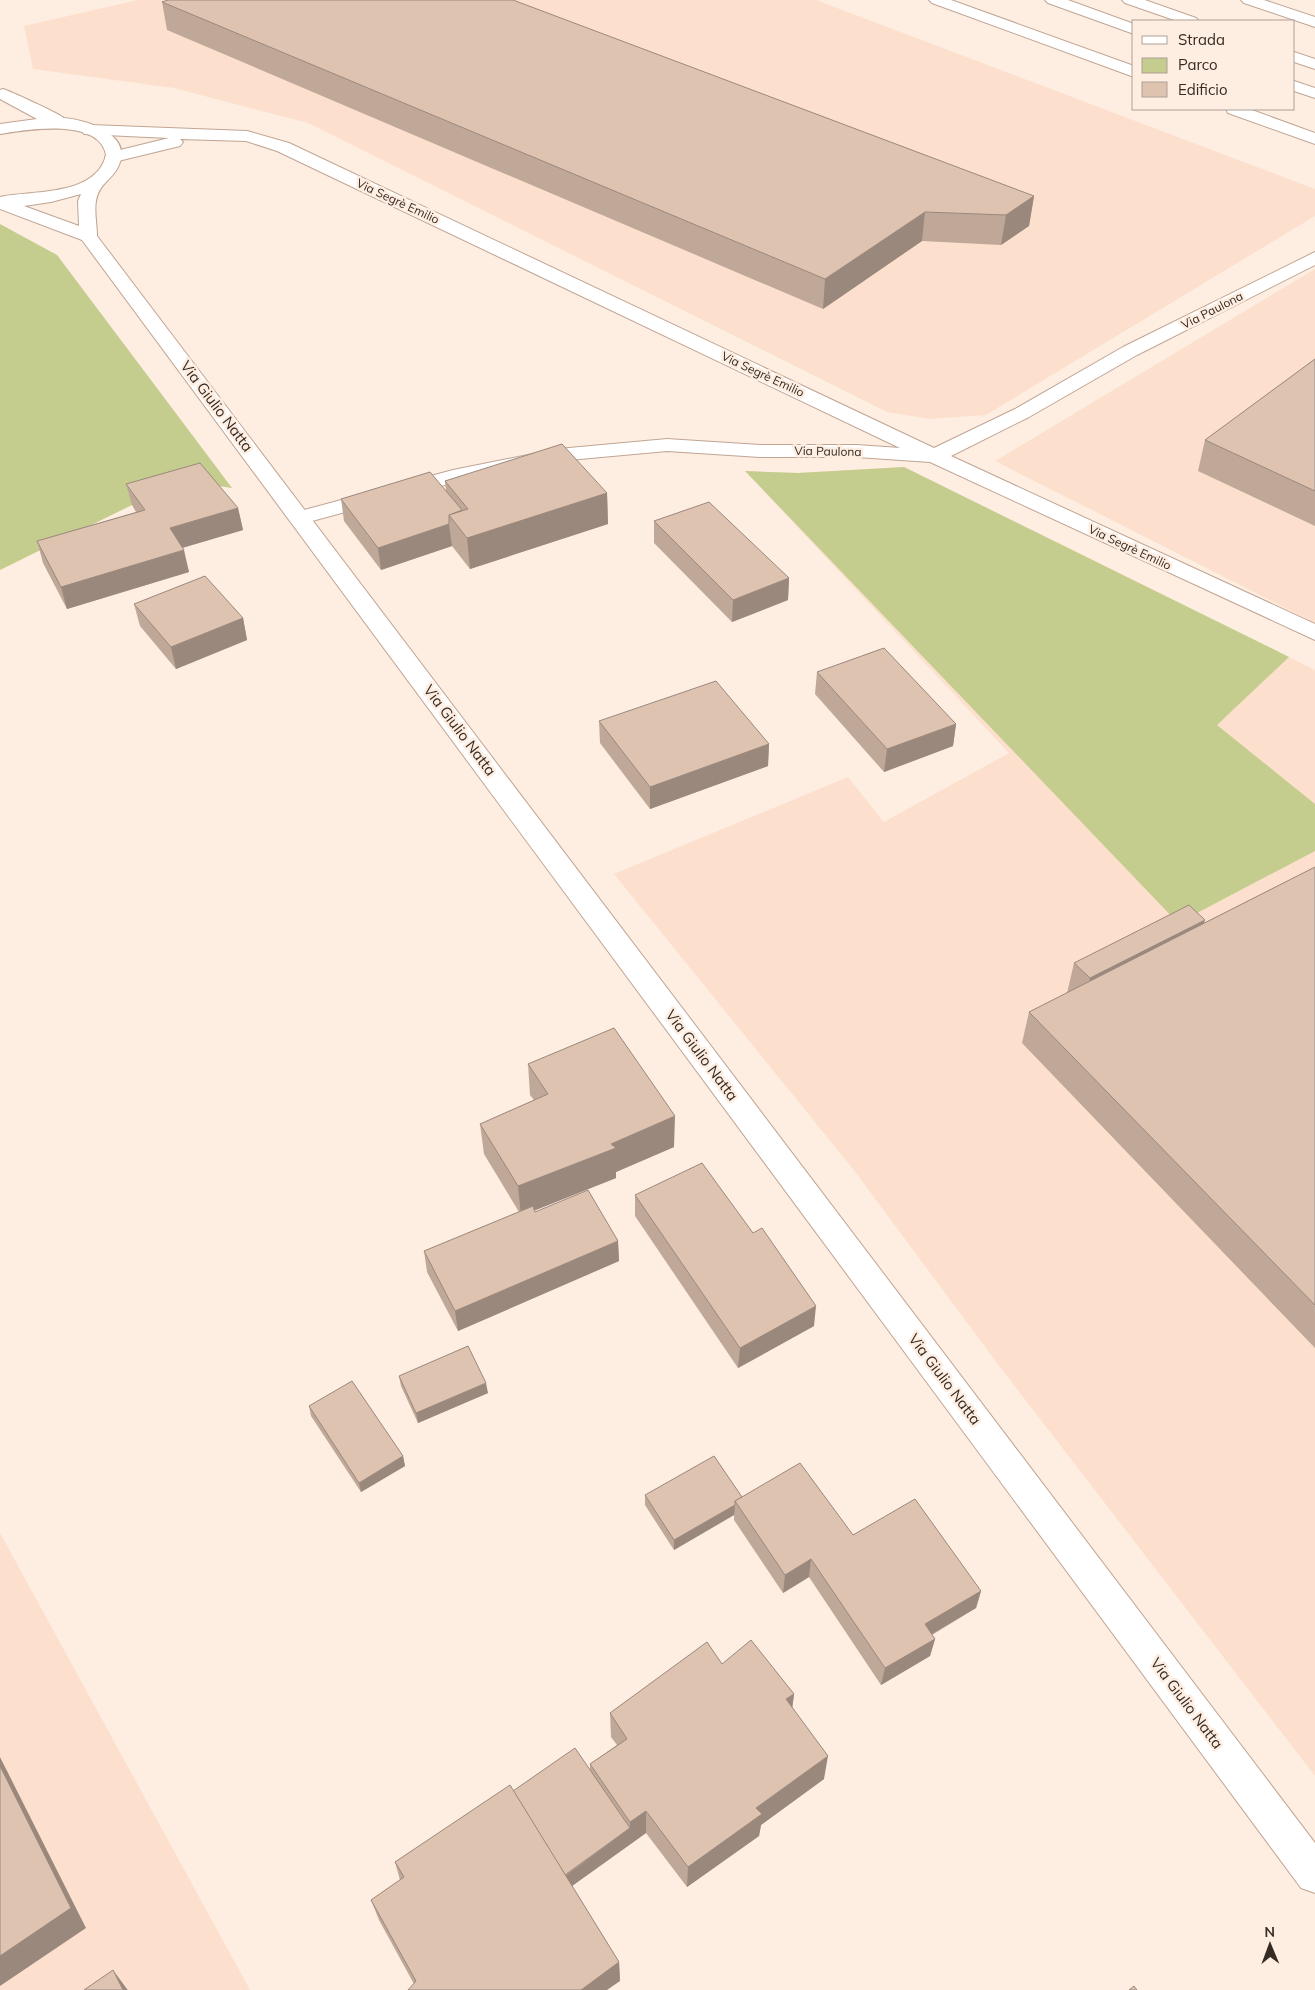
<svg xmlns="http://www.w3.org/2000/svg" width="1315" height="1990" viewBox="0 0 1315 1990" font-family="Mulish,sans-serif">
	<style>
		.built { fill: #fce0cd }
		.green { fill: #c4cd8e }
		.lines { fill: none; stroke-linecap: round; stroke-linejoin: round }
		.minor-casing { stroke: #c0a593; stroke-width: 2 }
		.tertiary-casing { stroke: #c0a593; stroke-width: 2 }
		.trunk-casing { stroke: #c0a593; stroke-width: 2 }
		.motorway-casing { stroke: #c0a593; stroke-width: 2 }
		.minor { fill: #fff; fill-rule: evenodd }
		.tertiary { fill: #fff; fill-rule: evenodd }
		.trunk { fill: #fff; fill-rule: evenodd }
		.motorway { fill: #fff; fill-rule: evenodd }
		.wall { fill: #bfa898 }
		.shaded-wall { fill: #9b887c }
		.building { fill: #dec3b1; stroke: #9b887c }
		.labels { text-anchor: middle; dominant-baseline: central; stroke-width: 5; stroke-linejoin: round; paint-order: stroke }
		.far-street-label { font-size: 12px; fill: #352b23; stroke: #feede1 }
		.street-label { font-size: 15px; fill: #352b23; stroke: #feede1 }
	</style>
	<rect width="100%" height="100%" fill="#feede1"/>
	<g class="built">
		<polygon points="138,0 816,0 1315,189 1315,216 986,415 930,419 887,412 308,123 174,88 33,69 24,26"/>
		<polygon points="1315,269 1315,623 995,461"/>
		<polygon points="904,467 1315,670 1315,1776 1000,1367 853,1169 614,874 848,777 884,822 1009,753 745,471 798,473"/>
		<polygon points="0,1533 250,1990 0,1990"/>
	</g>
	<g class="green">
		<polygon points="0,224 57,255 232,488 204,484 132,505 0,570"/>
		<polygon points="904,467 1289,657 1217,725 1315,804 1315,851 1178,923 745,471 798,473"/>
	</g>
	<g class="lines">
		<g class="minor-casing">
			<polygon id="minor" points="90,125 247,131 289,143 934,448 1015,409 1123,347 1315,252 1315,265 1137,355 1029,417 951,456 1315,624 1315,640 930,462 857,457 760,457 667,451 558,461 456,482 301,524 293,523 290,518 293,513 453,470 558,449 667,439 760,445 857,445 900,448 277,151 246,141 180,139 183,142 180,146 114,162 108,161 105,157 108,153 169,138 84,134 82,130 84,126"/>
		</g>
		<g class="tertiary-casing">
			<path id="tertiary" d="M3 89C10 91 62 115 64 118 89 120 136 136 117 169 110 181 99 184 96 201 94 211 97 225 97 236L1315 1843V1893L1301 1888 82 240 0 209V197C31 190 96 197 106 155 99 117 25 130 0 134V124L37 119 0 99V90ZM81 194 78 201 79 226 24 206 51 202Z"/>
		</g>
		<g class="trunk-casing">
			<g id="trunk">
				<polygon points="929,0 951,0 1134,66 1134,77 932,3"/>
				<polygon points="1241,0 1264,0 1315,17 1315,27 1244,3"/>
				<polygon points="1226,109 1249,109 1315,133 1315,144 1228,113"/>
			</g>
		</g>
		<g class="motorway-casing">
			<g id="motorway">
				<polygon points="1045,0 1068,0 1134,24 1134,34 1048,3"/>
				<polygon points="1122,0 1145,0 1196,18 1199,21 1177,21 1125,3"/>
				<polygon points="1294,52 1315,59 1315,69 1294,62"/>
				<polygon points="1294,81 1315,88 1315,98 1294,91"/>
			</g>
		</g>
		<use href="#minor" class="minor"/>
		<use href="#tertiary" class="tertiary"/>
		<use href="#trunk" class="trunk"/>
		<use href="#motorway" class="motorway"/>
	</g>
	<g class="wall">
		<polygon points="162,2 1034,196 1029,226 1001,245 922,241 823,309 167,30"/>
		<polygon points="1315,359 1315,526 1198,471 1205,440"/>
		<polygon points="445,481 607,493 608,524 470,569 452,546 381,570 344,521 341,499 446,491"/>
		<polygon points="126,484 238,508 243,530 182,548 189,572 67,609 43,563 37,541 136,512 132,505"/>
		<polygon points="654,521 789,578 788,600 732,622 654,543"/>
		<polygon points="134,604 243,618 247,640 176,669 140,626"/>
		<polygon points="817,672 956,724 953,746 884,772 815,694"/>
		<polygon points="599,721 769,744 768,766 650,809 600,743"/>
		<polygon points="1315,867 1315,1348 1022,1043 1029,1012 1067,993 1074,963 1204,923"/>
		<polygon points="528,1064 674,1147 616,1172 616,1178 534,1210 535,1212 618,1241 619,1261 458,1331 427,1272 424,1251 519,1212 484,1154 480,1124 534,1100 530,1095"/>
		<polygon points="635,1195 814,1326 738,1368 635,1216"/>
		<polygon points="399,1376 488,1393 418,1423 401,1386"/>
		<polygon points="309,1406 403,1456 405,1466 361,1492 311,1416"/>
		<polygon points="645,1495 742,1497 853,1535 981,1591 976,1608 932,1635 935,1639 930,1656 881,1685 809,1577 783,1593 734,1520 734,1515 674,1550 645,1505"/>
		<polygon points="722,1664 794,1694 792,1708 824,1779 761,1825 759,1836 687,1887 646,1833 572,1886 619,1962 620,1981 414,1984 379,1920 371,1900 400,1880 395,1862 513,1791 590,1770 590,1764 617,1745 611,1737 610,1713"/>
	</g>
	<g class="shaded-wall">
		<polygon points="1034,196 1029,226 1001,245 1006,215"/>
		<polygon points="925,212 922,241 823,309 825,279"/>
		<polygon points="607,493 608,524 470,569 467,538"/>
		<polygon points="238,508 243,530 175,550 170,528"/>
		<polygon points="449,524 452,546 381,570 378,548"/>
		<polygon points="184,550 189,572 67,609 61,587"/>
		<polygon points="789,578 788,600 732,622 733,600"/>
		<polygon points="243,618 247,640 176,669 171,647"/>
		<polygon points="956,724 953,746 884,772 887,749"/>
		<polygon points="769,744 768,766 650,809 650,787"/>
		<polygon points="1205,920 1195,951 1082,1009 1090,978"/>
		<polygon points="675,1116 674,1147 616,1172 616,1178 521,1216 518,1186 611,1144"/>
		<polygon points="618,1241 619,1261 458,1331 455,1311"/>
		<polygon points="816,1306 814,1326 738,1368 740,1348"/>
		<polygon points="486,1383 488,1393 418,1423 416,1413"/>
		<polygon points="403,1456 405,1466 361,1492 359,1483"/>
		<polygon points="735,1505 734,1515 674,1550 674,1540"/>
		<polygon points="811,1559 809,1577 783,1593 785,1575"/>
		<polygon points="981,1591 976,1608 920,1641 925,1624"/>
		<polygon points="935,1639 930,1656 881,1685 885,1668"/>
		<polygon points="794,1694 791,1718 786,1699"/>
		<polygon points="828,1756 824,1779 761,1825 759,1836 687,1887 688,1867 756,1808"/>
		<polygon points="0,1757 86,1928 0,1986"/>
		<polygon points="646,1811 646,1833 565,1891 564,1877 630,1828 630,1822"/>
		<polygon points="619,1962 620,1981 607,1990 581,1990"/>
		<polygon points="113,1970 127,1989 128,1990 123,1990"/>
	</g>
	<g class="building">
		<polygon points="168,0 513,0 1034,196 1006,215 925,212 825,279 162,2"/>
		<polygon points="1315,359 1315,491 1205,440"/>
		<polygon points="562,444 607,493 467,538 449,515 468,509 445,481"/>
		<polygon points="200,463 238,508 170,528 184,550 61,587 37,541 145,510 126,484"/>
		<polygon points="430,472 462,510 449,515 449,524 378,548 341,499"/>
		<polygon points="709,502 789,578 733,600 654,521"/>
		<polygon points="205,576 243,618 171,647 134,604"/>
		<polygon points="884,648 956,724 887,749 817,672"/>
		<polygon points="716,681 769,744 650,787 599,721"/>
		<polygon points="1315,867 1315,1305 1029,1012"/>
		<polygon points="1189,905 1205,920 1090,978 1074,963"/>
		<polygon points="614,1028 675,1116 611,1144 616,1148 518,1186 480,1124 548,1094 528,1064"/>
		<polygon points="702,1163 753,1233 762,1228 816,1306 740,1348 635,1195"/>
		<polygon points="588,1190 618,1241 455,1311 424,1251 533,1206 535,1212"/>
		<polygon points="468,1346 486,1383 416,1413 399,1376"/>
		<polygon points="352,1381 403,1456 359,1483 309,1406"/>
		<polygon points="714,1456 742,1497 735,1501 735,1505 674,1540 645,1495"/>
		<polygon points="800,1463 853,1535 915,1499 981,1591 925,1624 935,1639 885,1668 811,1559 785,1575 735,1501"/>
		<polygon points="751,1640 794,1694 786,1699 828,1756 756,1808 762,1814 688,1867 646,1811 630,1822 590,1764 627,1739 610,1713 707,1642 722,1664"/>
		<polygon points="575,1748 630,1828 565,1875 513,1791"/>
		<polygon points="0,1766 71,1908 0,1956"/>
		<polygon points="510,1785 619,1962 581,1990 408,1990 416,1981 371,1900 404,1877 395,1862"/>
		<polygon points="113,1970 123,1990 84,1990"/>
		<polygon points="1134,1986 1137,1990 1129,1990"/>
	</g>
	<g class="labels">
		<g class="far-street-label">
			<text transform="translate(398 201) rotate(25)">Via Segrè Emilio</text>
			<text transform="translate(1212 310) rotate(-27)">Via Paulona</text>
			<text transform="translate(763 374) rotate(25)">Via Segrè Emilio</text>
			<text transform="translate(828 451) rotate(1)">Via Paulona</text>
			<text transform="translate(1130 547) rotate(25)">Via Segrè Emilio</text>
		</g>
		<g class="street-label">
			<text transform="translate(217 406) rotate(53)">Via Giulio Natta</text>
			<text transform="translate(460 730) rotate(53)">Via Giulio Natta</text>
			<text transform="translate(702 1055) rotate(53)">Via Giulio Natta</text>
			<text transform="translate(945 1379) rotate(53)">Via Giulio Natta</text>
			<text transform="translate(1187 1703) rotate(53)">Via Giulio Natta</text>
		</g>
	</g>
	<rect x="1132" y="20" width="162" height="90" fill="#feede1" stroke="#ae9f95"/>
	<rect x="1142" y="36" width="25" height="8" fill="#ffffff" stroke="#ae9f95"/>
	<text x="1178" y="45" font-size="15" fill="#352b23">Strada</text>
	<rect x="1142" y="58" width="25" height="15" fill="#c4cd8e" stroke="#ae9f95"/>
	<text x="1178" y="70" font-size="15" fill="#352b23">Parco</text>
	<rect x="1142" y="82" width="25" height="15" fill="#dec3b1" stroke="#ae9f95"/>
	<text x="1178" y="95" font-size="15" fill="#352b23">Edificio</text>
	<g transform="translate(1270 1945) rotate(359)" stroke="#feede1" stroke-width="4" paint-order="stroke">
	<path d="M0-4L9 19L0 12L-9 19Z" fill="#352b23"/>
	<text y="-8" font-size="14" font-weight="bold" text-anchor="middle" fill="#352b23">N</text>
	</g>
</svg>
